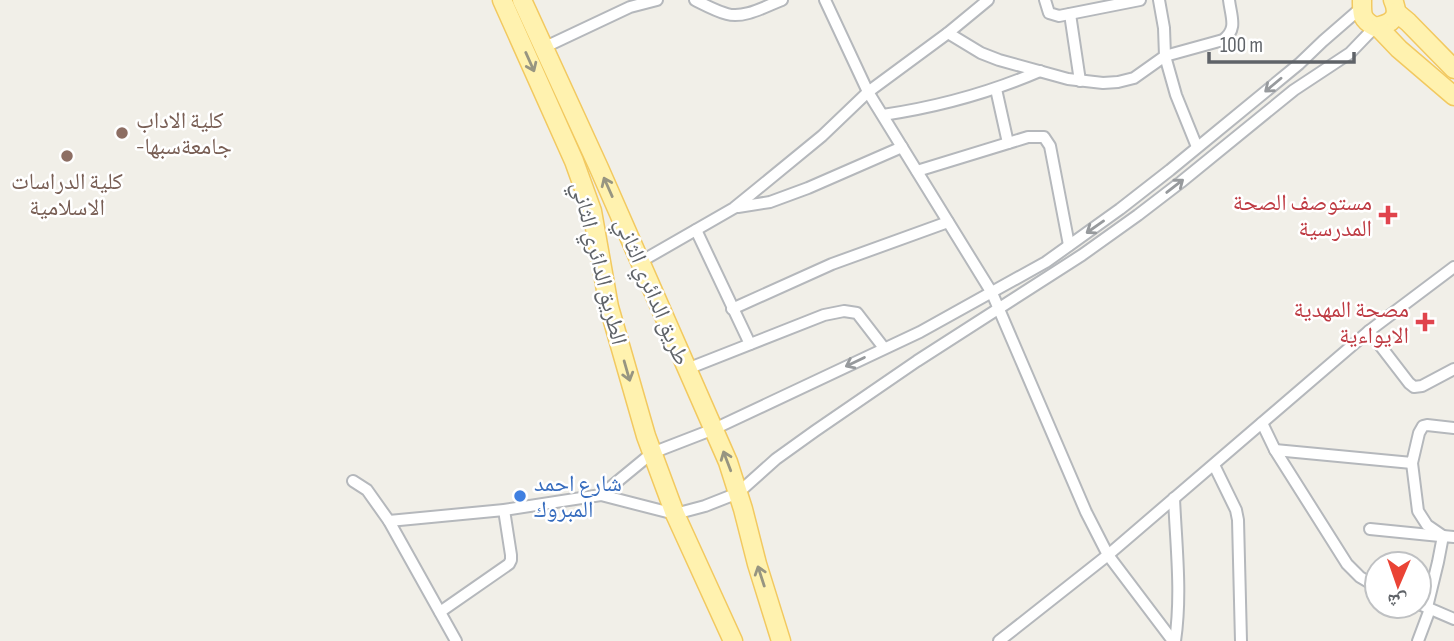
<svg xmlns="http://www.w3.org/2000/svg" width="1454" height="641" viewBox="0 0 1454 641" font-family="'Sofia Sans Condensed','Noto Naskh Arabic',sans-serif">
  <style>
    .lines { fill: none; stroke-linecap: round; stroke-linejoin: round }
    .minor-casing { stroke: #b5b8bc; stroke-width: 14 }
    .primary-casing { stroke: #f2c960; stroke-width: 21 }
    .minor { stroke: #fff; stroke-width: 10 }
    .primary { stroke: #fff2af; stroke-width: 18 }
    .oneway { stroke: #979581 }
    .oneway2 { stroke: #979a9d }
    .education-dot { fill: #8d6e63; stroke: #fff; stroke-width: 2.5 }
    .health-dot { fill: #e0444e; stroke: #fff; stroke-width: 2.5 }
    .shop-dot { fill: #3f7fe0; stroke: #fff; stroke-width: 2.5 }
    .labels { text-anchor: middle; stroke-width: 5; stroke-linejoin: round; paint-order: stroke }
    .education-label { font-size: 23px; fill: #785e54; stroke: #fff; text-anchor: start }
    .health-label { font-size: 23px; fill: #be3a42; stroke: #fff; text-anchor: end }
    .street-label { font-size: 23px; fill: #5f6368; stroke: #fff }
    .shop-label { font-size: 23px; fill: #366cbe; stroke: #fff; text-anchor: start }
  </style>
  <rect width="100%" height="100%" fill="#f1efe8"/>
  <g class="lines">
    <!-- minor casing -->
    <g class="minor-casing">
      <g id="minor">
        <path d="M695,0C705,5 716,11 727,14C744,19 766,6 782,0"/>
        <polyline points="825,0 868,92 992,293 1086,512 1108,555 1173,641"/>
        <polyline points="1045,0 1049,13 1059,16 1140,0"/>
        <polyline points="1159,0 1164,28 1165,56 1176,95 1197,147"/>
        <polyline points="1070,14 1080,81"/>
        <path d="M948,33L981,53L999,60L1068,79L1103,83L1118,82L1134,78L1165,56L1223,40C1238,29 1231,17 1229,0"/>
        <polyline points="543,48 630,7 657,0"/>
        <polyline points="996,89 1008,143"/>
        <path d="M883,115C937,107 989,93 1040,71"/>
        <polyline points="917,171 1028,137 1044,137 1050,146 1069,245"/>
        <polyline points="738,207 770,202 808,188 902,147"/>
        <polyline points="696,230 750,344"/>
        <polyline points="640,262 734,208 750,195 822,136 868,92 948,33 988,0"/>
        <polyline points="732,309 832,264 948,222"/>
        <polyline points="1369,331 1409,383 1414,387 1422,386 1454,369"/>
        <polyline points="687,369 824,315 844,311 857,313 884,348"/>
        <polyline points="1262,423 1275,450 1347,564 1360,577 1377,587"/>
        <polyline points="1275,450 1412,463 1419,433 1423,426 1427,425 1454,428"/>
        <polyline points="1412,463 1418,511 1427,525 1443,536"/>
        <polyline points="1214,465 1236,510 1238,520 1241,641"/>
        <polyline points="353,481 367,490 389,521 456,641"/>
        <polyline points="601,495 652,453 714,429 920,332 1046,262 1120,209 1170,170 1299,64 1323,41 1361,8"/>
        <path d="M1174,498C1176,545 1182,594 1175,641"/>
        <polyline points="389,521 504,510 601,495 675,514 705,506 738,493 776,459 815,431 917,361 1082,255 1138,215 1181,182 1294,90 1350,53 1375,27"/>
        <polyline points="1370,529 1440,536"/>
        <polyline points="1419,604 1454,619"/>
        <polyline points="1427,607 1438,562 1443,536 1454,537"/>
        <polyline points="440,612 509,564 511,560 511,555 504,510"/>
        <polyline points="999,641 1108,555 1369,331 1454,267"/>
        <polyline points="1418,641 1430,609"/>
      </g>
    </g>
    <!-- primary casing -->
    <g class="primary-casing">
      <g id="primary">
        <polyline points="502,0 574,161 592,211 609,307 646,436 675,514 733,641"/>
        <polyline points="522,0 599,168 728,462 743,509 757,564 781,641"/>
        <path d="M1362,0C1362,15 1361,19 1375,27C1391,24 1401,18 1393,0"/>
        <polyline points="1396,12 1408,22 1454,69"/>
        <polyline points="1378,27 1399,49 1454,96"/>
      </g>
    </g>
    <!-- minor -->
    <use href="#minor" class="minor"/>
    <!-- primary -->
    <use href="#primary" class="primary"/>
  </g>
  <!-- one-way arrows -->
  <defs><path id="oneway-shaft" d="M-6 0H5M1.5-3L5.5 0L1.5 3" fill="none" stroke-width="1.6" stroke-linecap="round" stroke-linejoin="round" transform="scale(1.75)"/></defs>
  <g class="oneway">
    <use href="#oneway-shaft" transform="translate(530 62) rotate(66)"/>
    <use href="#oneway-shaft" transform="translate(608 187) rotate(-114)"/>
    <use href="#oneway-shaft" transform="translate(627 371) rotate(74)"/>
    <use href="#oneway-shaft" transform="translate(727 461) rotate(-111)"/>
    <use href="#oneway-shaft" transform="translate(761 576) rotate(-108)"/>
  </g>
  <g class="oneway2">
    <use href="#oneway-shaft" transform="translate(1273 85) rotate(140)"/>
    <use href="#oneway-shaft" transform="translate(1175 186) rotate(-38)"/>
    <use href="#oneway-shaft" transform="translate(1095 227) rotate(145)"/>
    <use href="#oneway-shaft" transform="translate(855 362) rotate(154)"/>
  </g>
  <!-- markers -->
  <g class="education-dot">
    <circle cx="122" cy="133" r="7"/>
    <circle cx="67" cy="156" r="7"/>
  </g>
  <g class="health-dot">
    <path d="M1384.5 204.5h7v7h7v7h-7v7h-7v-7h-7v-7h7z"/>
    <path d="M1421.5 311.5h7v7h7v7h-7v7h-7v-7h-7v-7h7z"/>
  </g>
  <circle class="shop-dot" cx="520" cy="496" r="7"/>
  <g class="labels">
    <!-- education labels -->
    <g class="education-label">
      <text x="136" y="128">كلية الاداب<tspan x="136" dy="26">-جامعةسبها</tspan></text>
      <text x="67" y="189" text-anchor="middle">كلية الدراسات<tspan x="67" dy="26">الاسلامية</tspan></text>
    </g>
    <!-- health labels -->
    <g class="health-label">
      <text x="1372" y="210">مستوصف الصحة<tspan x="1372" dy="26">المدرسية</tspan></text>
      <text x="1409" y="317">مصحة المهدية<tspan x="1409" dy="26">الايواءية</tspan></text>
    </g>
    <!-- street labels -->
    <g class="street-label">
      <text transform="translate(600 263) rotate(76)" y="8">الطريق الدائري الثاني</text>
      <text transform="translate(653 291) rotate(67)" y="8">طريق الدائري الثاني</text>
    </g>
    <!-- shop labels -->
    <g class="shop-label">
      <text x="534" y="491">شارع احمد<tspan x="534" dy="26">المبروك</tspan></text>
    </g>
  </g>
  <!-- north arrow -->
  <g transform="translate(1398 585) rotate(182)"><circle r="33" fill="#ffffff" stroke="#bfc1c3" stroke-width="2"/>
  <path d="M0-5L12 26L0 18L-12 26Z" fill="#ea4335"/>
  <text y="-10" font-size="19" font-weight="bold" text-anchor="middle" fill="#5f6368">ش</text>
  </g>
  <!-- scale -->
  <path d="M1209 52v10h145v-10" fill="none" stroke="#5f6368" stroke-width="3.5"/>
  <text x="1220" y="52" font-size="21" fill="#5f6368" stroke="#ffffff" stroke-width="5" paint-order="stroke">100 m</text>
</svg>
